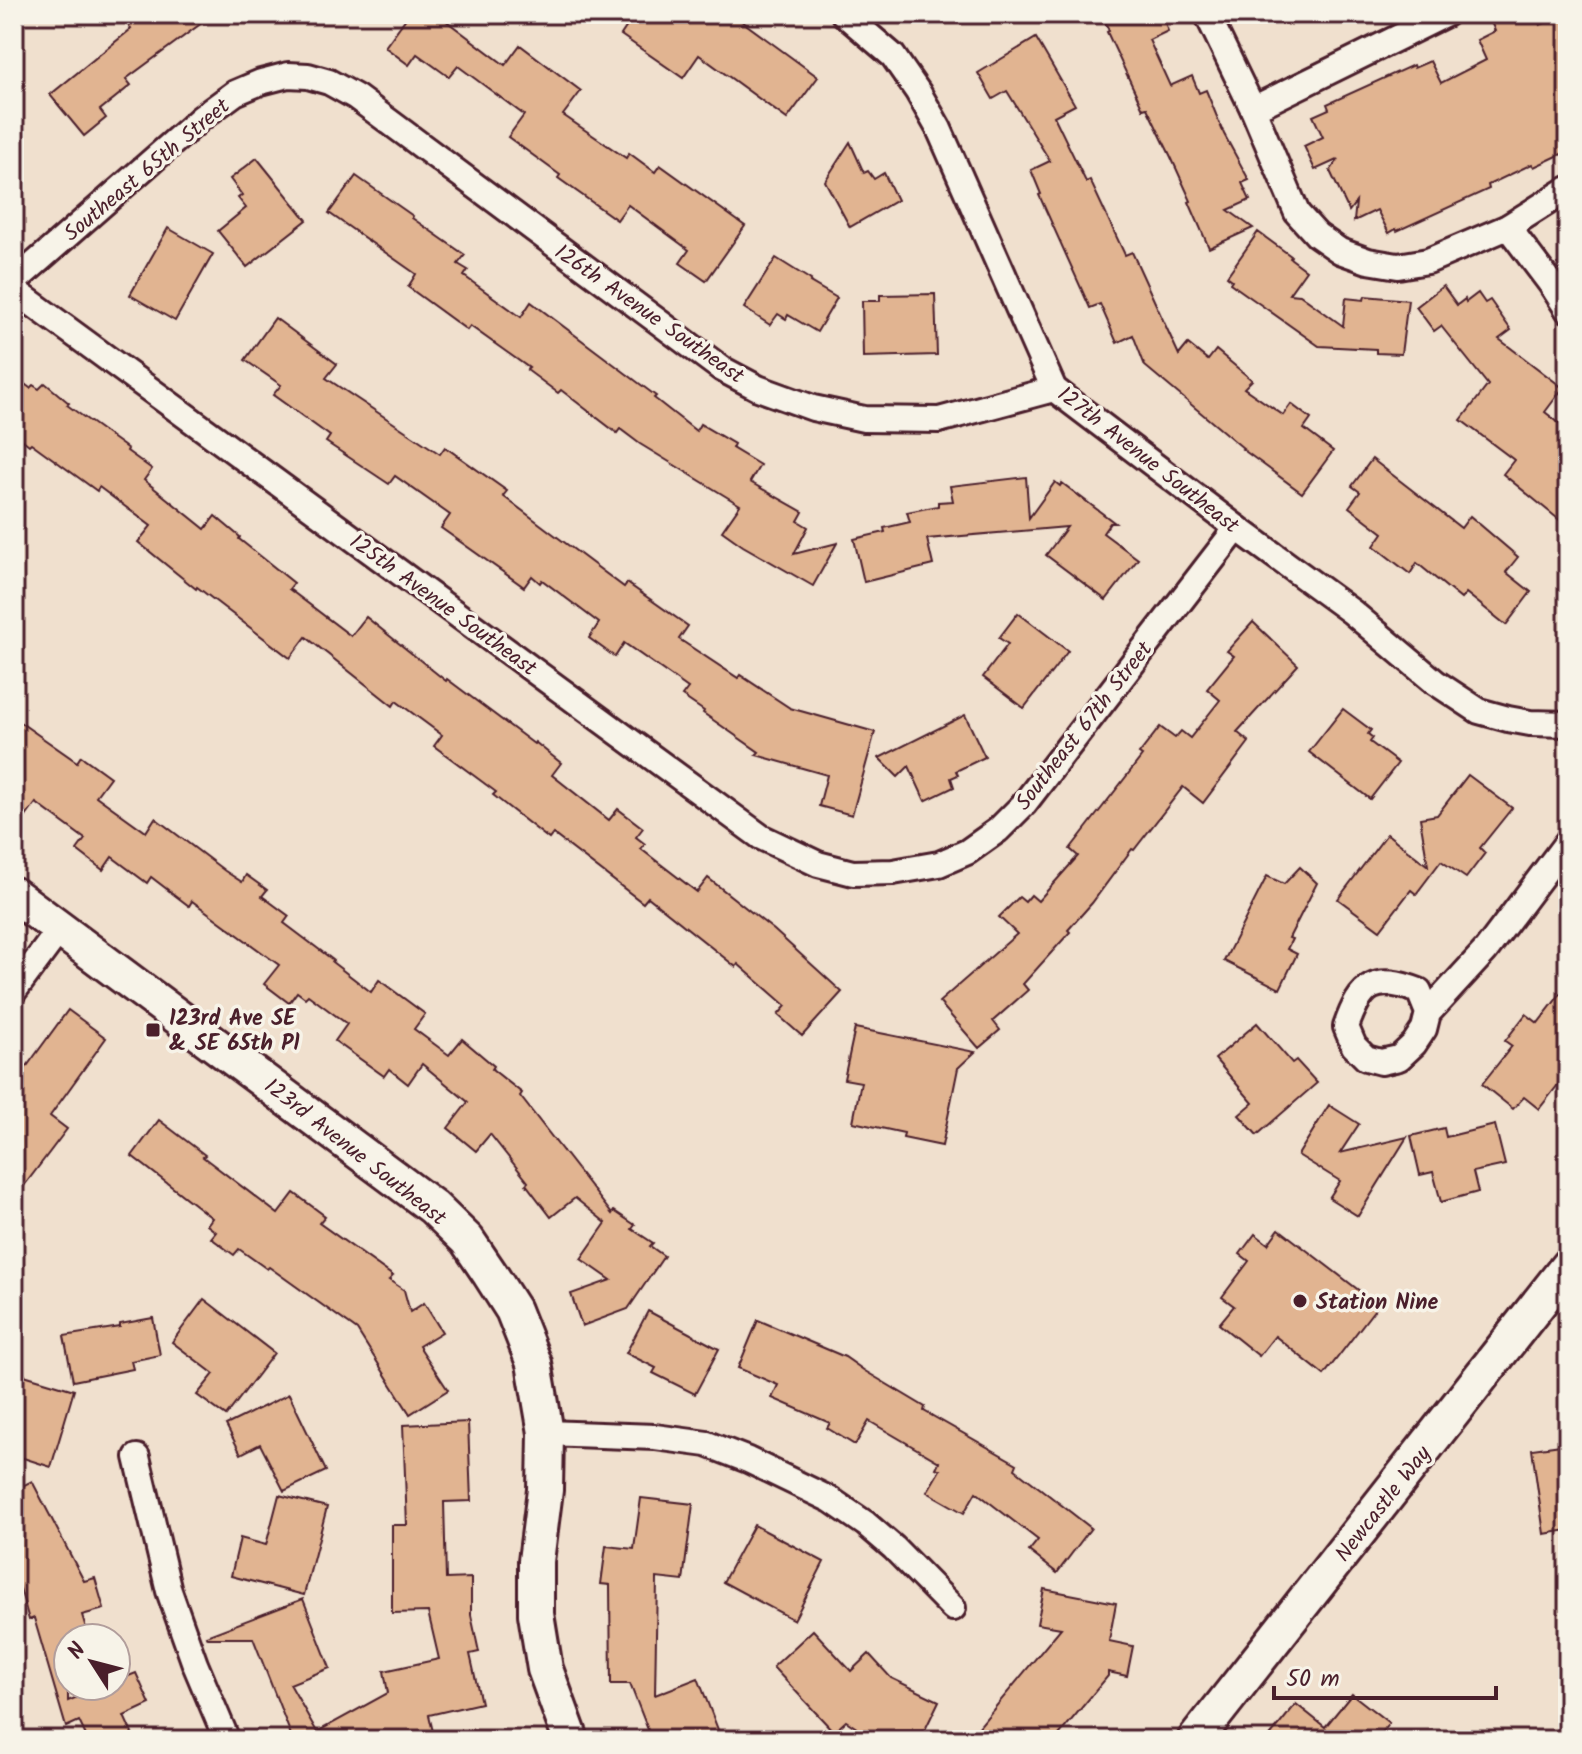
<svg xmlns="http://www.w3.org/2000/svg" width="1582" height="1754" viewBox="0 0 1582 1754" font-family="Kalam,sans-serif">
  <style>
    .building { fill: #e1b491; stroke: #4a1f2b; stroke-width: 2 }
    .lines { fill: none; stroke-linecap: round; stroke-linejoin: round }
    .street-casing { stroke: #4a1f2b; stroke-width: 30 }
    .secondary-casing { stroke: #4a1f2b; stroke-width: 40 }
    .street { stroke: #f7f3e8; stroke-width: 24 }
    .secondary { stroke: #f7f3e8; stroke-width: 34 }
    .poi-dot { fill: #4a1f2b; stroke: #f7f3e8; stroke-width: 3 }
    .labels { text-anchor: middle; stroke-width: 7; stroke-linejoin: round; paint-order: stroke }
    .street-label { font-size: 22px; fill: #4a1f2b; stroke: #f7f3e8 }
    .poi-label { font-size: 22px; font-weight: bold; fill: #4a1f2b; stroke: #f7f3e8; text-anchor: start }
  </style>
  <rect width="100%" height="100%" fill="#f0e0ce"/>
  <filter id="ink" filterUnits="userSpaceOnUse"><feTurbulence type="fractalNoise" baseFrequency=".0125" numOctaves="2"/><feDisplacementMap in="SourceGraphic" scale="16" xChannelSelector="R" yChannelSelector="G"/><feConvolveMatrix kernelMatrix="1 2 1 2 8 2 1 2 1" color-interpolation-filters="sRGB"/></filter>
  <g filter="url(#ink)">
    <!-- building -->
    <g class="building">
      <polygon points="120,14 214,14 126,79 131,85 100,110 106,118 84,136 50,95 131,29"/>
      <polygon points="409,14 437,14 505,65 520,45 581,91 563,115 626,158 629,153 655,172 660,165 745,226 706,281 680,263 689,250 628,205 617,220 558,178 560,175 508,137 524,115 458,66 449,77 417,54 409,65 385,47"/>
      <polygon points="635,14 732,14 818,77 787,119 699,55 683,78 621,35"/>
      <polygon points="1102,14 1162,14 1168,31 1149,40 1170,86 1192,76 1199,93 1206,90 1224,134 1249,180 1242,183 1250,200 1228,210 1253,228 1209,248 1189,202 1191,201 1171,157 1147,108 1143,109 1107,32 1109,31"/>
      <polygon points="1508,14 1535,14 1540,25 1568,14 1568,151 1534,167 1532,164 1488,185 1489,189 1397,231 1396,229 1389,233 1377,210 1354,221 1356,202 1349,211 1330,171 1339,159 1315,170 1304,146 1323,137 1313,116 1329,109 1327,104 1413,65 1414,68 1430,61 1441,83 1486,60 1477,40 1495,31 1491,22"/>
      <polygon points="1036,38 1075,105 1054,116 1086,182 1090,180 1125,255 1132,252 1179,355 1188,344 1208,360 1216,350 1252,380 1244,388 1283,415 1291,404 1311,419 1304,429 1333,451 1302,493 1242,449 1243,448 1145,366 1133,335 1117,343 1100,304 1090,308 1039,195 1041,194 1031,170 1050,161 1007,91 993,99 978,73"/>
      <polygon points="850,142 864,173 868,171 874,179 884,173 897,200 850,227 825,181"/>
      <polygon points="257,158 307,220 247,267 218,231 246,208 238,198 242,195 230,179"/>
      <polygon points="356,176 413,216 412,218 465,255 458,264 468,270 464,276 521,317 531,302 656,396 654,398 696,431 700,424 734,444 732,448 760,465 750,482 803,512 798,521 808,527 794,554 837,543 813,586 743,546 722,531 740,505 640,444 620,429 617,433 561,390 558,393 527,370 529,368 470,326 467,330 408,287 416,274 329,213"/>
      <polygon points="168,228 213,254 175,321 130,295"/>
      <polygon points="1258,232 1291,256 1290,258 1306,270 1289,294 1300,295 1343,326 1346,298 1364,300 1365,296 1408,300 1401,354 1376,353 1376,349 1319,346 1230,283 1232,280 1227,276"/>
      <polygon points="776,258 811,280 810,282 837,298 817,332 788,315 786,319 778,314 770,325 744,308"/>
      <polygon points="1443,286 1457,305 1465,299 1466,302 1478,293 1485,303 1490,300 1511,330 1499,339 1563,388 1545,412 1568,430 1568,527 1503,474 1514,460 1461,420 1488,385 1441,326 1434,331 1416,307"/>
      <polygon points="935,294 937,355 863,357 862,301 880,301 880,295"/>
      <polygon points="275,318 337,364 326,378 440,454 445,447 507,491 503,496 552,533 624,587 627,583 688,626 679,639 738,678 740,675 790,708 875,732 852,815 819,806 827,775 756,755 759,752 703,713 704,711 682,696 688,688 624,643 615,657 589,638 599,623 542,580 540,583 532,576 524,587 441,528 450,515 395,476 389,484 326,442 330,436 273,395 281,385 245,360"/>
      <polygon points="14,376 30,388 33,385 39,389 45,383 69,403 67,405 128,449 127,451 152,469 144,480 205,529 215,516 240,537 239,539 294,583 289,589 351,636 366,617 446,681 447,679 534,744 535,742 561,763 552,775 609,820 618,809 643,828 636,837 645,844 641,849 697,892 708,878 774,930 842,992 802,1036 778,1015 786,1006 738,964 736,967 648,897 643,903 553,834 549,839 493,795 496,792 434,746 442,735 396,701 393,706 306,637 290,658 197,587 196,589 138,542 151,526 99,487 97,491 31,443 29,445 14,433"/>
      <polygon points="1372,459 1461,528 1470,516 1518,557 1506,572 1531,592 1506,625 1466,593 1461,599 1417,563 1410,574 1374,546 1383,533 1349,507 1360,492 1352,486"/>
      <polygon points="1026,477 1029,518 1055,482 1060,486 1062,483 1115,523 1110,523 1103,533 1138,559 1106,600 1046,555 1067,527 927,539 933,565 864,582 854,539 885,532 884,528 910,522 907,512 938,506 938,502 953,501 950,486"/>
      <polygon points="1018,613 1068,651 1024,708 983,677 1008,644 999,638"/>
      <polygon points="1253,622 1298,665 1237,732 1249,742 1203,803 1183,787 1134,850 1132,849 1092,903 1068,930 1070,932 1023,984 1028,990 993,1021 1000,1030 979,1048 939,1002 1017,934 999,917 1019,897 1025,902 1031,895 1038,901 1078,856 1070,849 1142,756 1139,754 1160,727 1175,738 1181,731 1190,738 1220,700 1207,689 1234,656 1227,651"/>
      <polygon points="1343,709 1371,730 1368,734 1373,738 1370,742 1398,763 1370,799 1309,752"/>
      <polygon points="965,715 985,757 956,771 958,775 951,778 954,787 925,801 909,766 898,777 879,758"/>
      <polygon points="14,718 77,762 81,756 110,777 96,796 146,832 155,818 225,871 242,882 246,875 267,890 262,896 289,916 284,923 333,960 332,962 371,992 379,980 425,1014 414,1029 449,1055 462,1039 494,1066 492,1069 522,1093 520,1096 612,1214 614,1211 635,1225 632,1229 653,1243 650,1246 664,1256 628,1309 582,1326 571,1294 611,1280 581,1259 606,1223 575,1198 551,1217 526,1184 528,1182 490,1134 476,1151 448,1128 468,1102 422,1064 408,1084 389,1069 384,1076 335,1041 347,1024 308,995 305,998 297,992 289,1003 264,984 279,965 192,901 189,906 151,877 147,883 112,857 103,870 77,850 85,839 36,803 14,833"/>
      <polygon points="1468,775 1512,808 1480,848 1485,853 1466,878 1441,861 1416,894 1411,890 1380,930 1338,899 1387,834 1428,866 1420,818 1437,815"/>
      <polygon points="1300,867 1317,883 1289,938 1292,939 1287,949 1297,954 1280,989 1224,961 1267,876 1284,884"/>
      <polygon points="1568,984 1568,1072 1539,1109 1524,1097 1513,1109 1482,1084 1512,1046 1505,1041 1526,1014 1538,1023"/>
      <polygon points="68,1010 106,1038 50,1116 67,1129 14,1199 14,1084"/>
      <polygon points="1257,1023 1292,1063 1296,1060 1317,1083 1257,1135 1239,1115 1253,1103 1215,1059"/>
      <polygon points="855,1028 975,1052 958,1068 942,1146 903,1138 904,1133 853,1122 861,1082 844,1079"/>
      <polygon points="1329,1105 1359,1124 1340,1153 1407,1137 1358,1216 1329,1198 1340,1181 1298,1155"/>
      <polygon points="159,1120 205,1155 203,1157 278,1214 294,1193 325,1216 319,1223 393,1276 389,1280 404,1290 410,1312 424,1303 442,1332 419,1346 448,1390 410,1414 357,1330 269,1267 267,1269 239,1249 234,1255 211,1238 216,1232 207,1225 212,1218 132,1156"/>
      <polygon points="1495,1125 1505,1165 1473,1172 1478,1192 1441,1202 1433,1172 1420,1175 1411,1136 1444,1128 1446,1137"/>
      <polygon points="1279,1229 1378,1305 1324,1375 1275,1336 1259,1356 1219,1324 1234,1306 1222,1297 1249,1261 1240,1254 1255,1234 1268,1244"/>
      <polygon points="204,1299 274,1353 226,1416 197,1395 214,1374 172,1342"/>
      <polygon points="648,1311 719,1349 695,1394 653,1373 656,1368 626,1353"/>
      <polygon points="153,1318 160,1355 131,1361 133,1369 73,1381 64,1336 120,1327 120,1324"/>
      <polygon points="758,1320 845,1357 865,1371 925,1407 924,1411 1017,1464 1015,1469 1091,1528 1057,1573 1029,1551 1038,1540 976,1492 964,1513 927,1492 940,1470 936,1468 939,1462 869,1421 855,1445 827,1428 830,1423 772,1398 778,1385 738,1368"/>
      <polygon points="14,1372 74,1390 51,1467 14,1455"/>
      <polygon points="289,1394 326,1471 284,1491 260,1444 241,1454 226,1425"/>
      <polygon points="468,1422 471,1501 444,1502 446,1579 471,1578 471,1615 479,1652 470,1654 481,1703 429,1715 435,1740 293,1740 253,1638 207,1638 206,1636 303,1599 330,1668 290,1684 317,1732 388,1693 384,1671 439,1659 428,1612 392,1613 392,1525 407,1525 403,1425"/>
      <polygon points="1568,1444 1568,1530 1544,1534 1532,1449"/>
      <polygon points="32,1481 84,1581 95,1578 104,1609 82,1615 89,1638 68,1638 68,1701 104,1686 116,1686 116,1681 136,1673 150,1704 124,1716 135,1740 88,1740 79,1721 66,1727 34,1618 29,1620 14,1567 14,1490"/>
      <polygon points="279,1495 327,1507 304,1595 231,1576 240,1538 266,1545"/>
      <polygon points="641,1498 693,1504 683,1581 657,1578 655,1695 698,1678 722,1740 652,1740 630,1684 611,1684 610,1585 601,1584 606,1546 634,1549"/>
      <polygon points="754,1525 824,1562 794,1620 723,1582"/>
      <polygon points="1044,1589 1116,1603 1109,1641 1133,1646 1127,1676 1108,1672 1108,1676 1055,1740 968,1740 1061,1628 1037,1624"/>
      <polygon points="813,1630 851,1671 869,1654 891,1678 939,1701 920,1740 875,1740 846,1721 834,1732 773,1667"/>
      <polygon points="1352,1694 1389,1723 1376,1740 1267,1740 1296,1704 1325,1727"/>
    </g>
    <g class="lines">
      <!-- street casing -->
      <g class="street-casing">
        <g id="street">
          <polyline points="844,14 893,56 918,92 939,129 1054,389 1237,528 1352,612 1435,682 1479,711 1508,719 1530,723 1568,724"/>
          <polyline points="1207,14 1253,109 1297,213 1317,235 1340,251 1368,261 1398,266 1428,261 1508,227 1568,189"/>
          <polyline points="1253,109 1446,14"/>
          <polyline points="1508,227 1551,284 1568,310"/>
          <polyline points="14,282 201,118 235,93 261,82 288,75 308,76 329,82 356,97 722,369 758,388 813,408 864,419 939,420 1054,389"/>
          <polyline points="14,290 761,837 818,864 853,873 893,872 939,864 967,852 998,830 1024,804 1237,528"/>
          <polyline points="14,991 60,929"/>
          <path d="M1428,1013L1419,991C1375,974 1361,984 1346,1027L1354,1046L1366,1058L1381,1062L1399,1058L1414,1044L1424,1029L1428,1013L1486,950L1568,841"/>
          <polyline points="546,1433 655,1437 707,1444 748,1460 831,1500 866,1524 894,1548 953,1608"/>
          <polyline points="137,1457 169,1591 195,1664 227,1740"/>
        </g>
      </g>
      <!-- secondary casing -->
      <g class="secondary-casing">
        <g id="secondary">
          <polyline points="14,895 433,1207 467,1240 490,1274 513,1310 534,1363 546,1433 545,1490 536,1561 536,1614 545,1669 571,1740"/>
          <polyline points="1195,1740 1568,1266"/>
        </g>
      </g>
      <!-- street -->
      <use href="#street" class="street"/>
      <!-- secondary -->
      <use href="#secondary" class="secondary"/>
    </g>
  </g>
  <!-- markers -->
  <g class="poi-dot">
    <rect x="145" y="1022" width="16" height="16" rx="4"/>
    <circle cx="1300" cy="1301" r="8"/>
  </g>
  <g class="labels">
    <!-- street labels -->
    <g class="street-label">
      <text transform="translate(146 169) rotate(-40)" y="8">Southeast 65th Street</text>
      <text transform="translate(650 313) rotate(35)" y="8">126th Avenue Southeast</text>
      <text transform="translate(1149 459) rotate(38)" y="8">127th Avenue Southeast</text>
      <text transform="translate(444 604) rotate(36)" y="8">125th Avenue Southeast</text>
      <text transform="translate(1083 725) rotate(-52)" y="8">Southeast 67th Street</text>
      <text transform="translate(356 1151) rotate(38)" y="8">123rd Avenue Southeast</text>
      <text transform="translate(1382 1503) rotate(-52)" y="8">Newcastle Way</text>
    </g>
    <!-- poi labels -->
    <g class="poi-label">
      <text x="169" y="1025">123rd Ave SE<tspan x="169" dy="25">&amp; SE 65th Pl</tspan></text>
      <text x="1316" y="1309">Station Nine</text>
    </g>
  </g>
  <!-- margin -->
  <rect width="1582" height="1754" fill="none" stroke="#f7f3e8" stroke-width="48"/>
  <rect x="24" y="24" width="1534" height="1706" fill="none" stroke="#4a1f2b" stroke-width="3" filter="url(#ink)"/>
  <!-- north arrow -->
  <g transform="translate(92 1662) rotate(306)"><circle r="38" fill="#f7f3e8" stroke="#b29e9c" stroke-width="2"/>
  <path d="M0-6L14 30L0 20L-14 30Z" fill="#4a1f2b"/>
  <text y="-12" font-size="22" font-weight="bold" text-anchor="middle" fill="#4a1f2b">N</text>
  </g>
  <!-- scale -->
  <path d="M1274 1686v12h222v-12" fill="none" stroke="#4a1f2b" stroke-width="4"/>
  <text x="1286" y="1686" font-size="24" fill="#4a1f2b" stroke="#f7f3e8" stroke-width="6" paint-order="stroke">50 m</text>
</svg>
